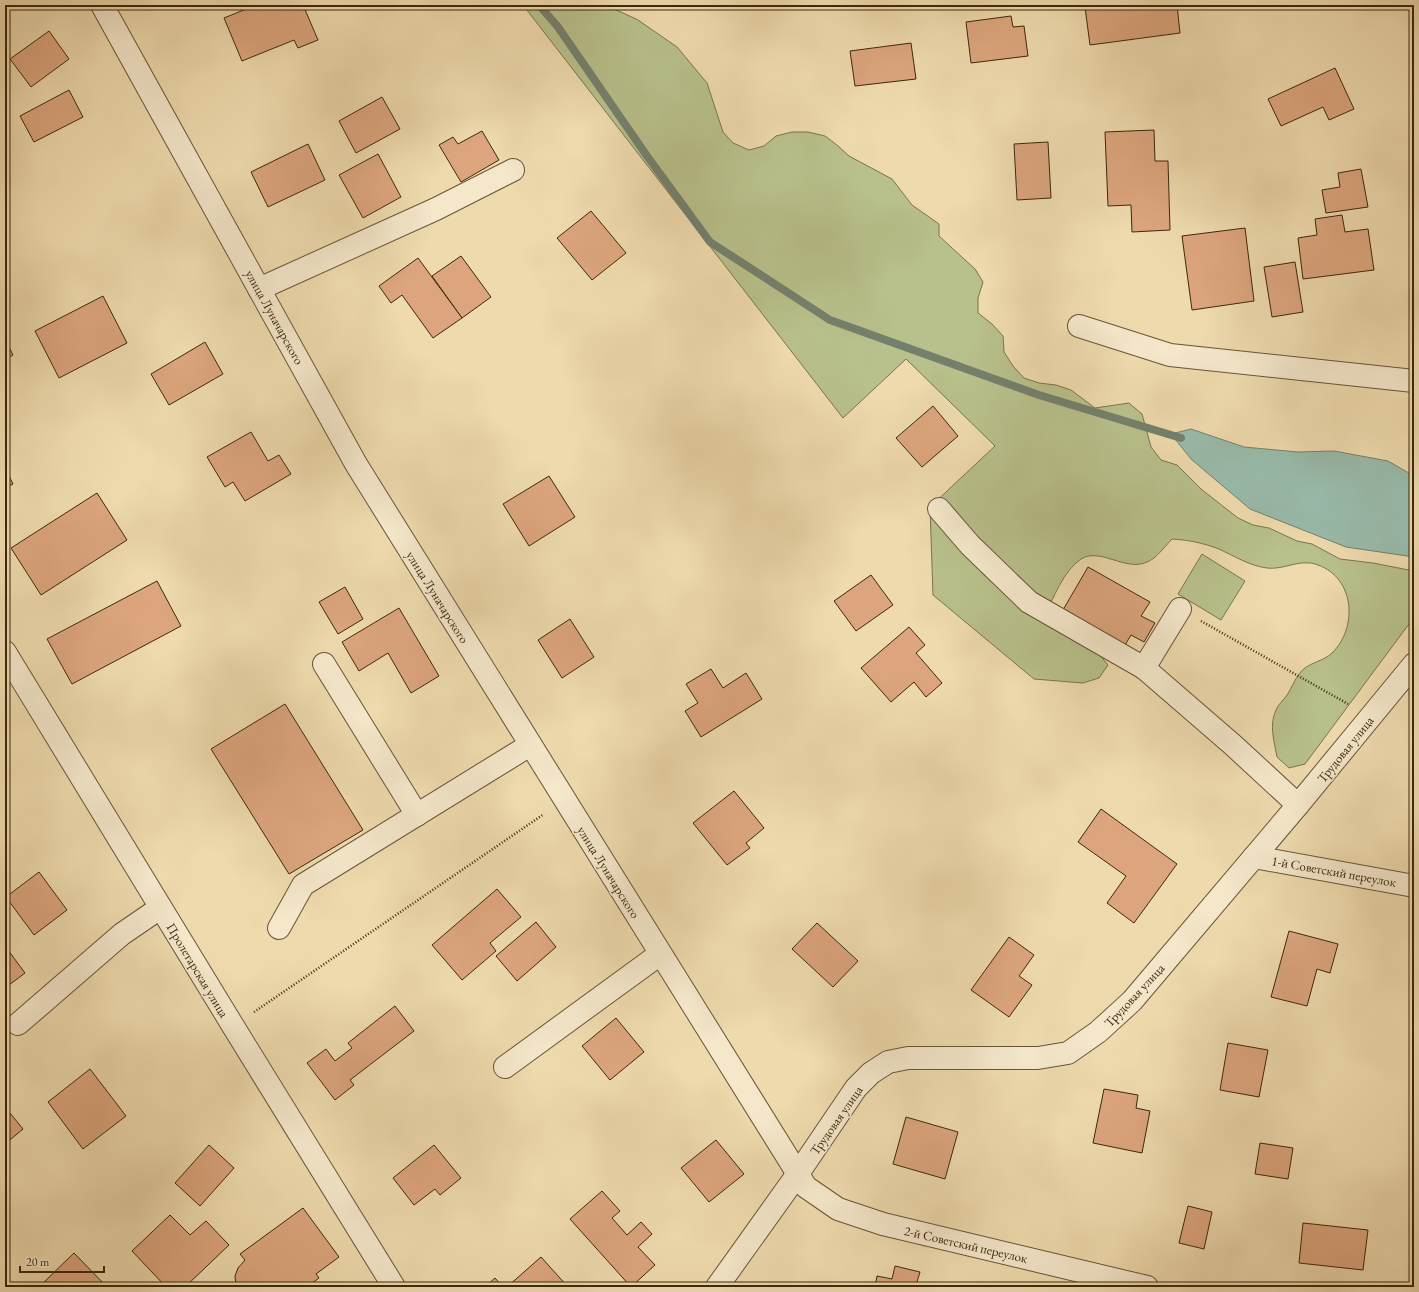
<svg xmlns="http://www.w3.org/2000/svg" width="1419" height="1292" viewBox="0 0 1419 1292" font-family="'EB Garamond',serif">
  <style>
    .green { fill: #b8c08b; stroke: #7a744c }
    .water { fill: #99bbab; stroke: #74806c }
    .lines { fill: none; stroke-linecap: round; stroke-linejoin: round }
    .stream { stroke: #74806c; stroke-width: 8 }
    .building { fill: #dca57d; stroke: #3d280d }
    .minor-casing { stroke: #695435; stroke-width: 24 }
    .path { stroke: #3d280d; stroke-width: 2.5; stroke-dasharray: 1 2; stroke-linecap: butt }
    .minor { stroke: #f4e7ca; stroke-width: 22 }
    .labels { text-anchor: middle; stroke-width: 3.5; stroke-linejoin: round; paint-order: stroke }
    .street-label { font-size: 13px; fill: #3d280d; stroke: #f4e7ca }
  </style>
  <rect width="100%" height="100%" fill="#eedaad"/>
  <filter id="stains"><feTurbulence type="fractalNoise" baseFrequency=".005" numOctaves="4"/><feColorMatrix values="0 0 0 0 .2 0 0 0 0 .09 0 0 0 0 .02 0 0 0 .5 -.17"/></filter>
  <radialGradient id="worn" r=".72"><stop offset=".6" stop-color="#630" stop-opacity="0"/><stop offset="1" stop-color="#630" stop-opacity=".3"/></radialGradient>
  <!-- green -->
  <g class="green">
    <path d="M523,5H606L638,20L677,47L707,83L723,132L733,143L749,150L764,146L776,136L792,132H808L825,136L837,145L849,156L892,179L912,205L939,224V236L975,269L983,282L978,298V313L992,324L1003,336L1004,352L1013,366L1024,378L1039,383L1056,385L1071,390L1095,408L1129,403L1142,414L1151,447L1161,460L1177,465L1201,489L1238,518L1253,525L1269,528L1297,541L1312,544L1340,559L1373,563L1414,571V620L1409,624L1305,764L1289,768L1277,757C1274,741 1269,725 1276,710C1278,704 1284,700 1287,695C1292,688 1297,673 1305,668C1313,662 1325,660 1332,653C1358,628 1355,578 1318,565C1300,558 1285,570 1267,568C1250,566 1234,556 1219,549C1203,543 1189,540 1172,539C1165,546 1156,559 1147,562C1126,572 1100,547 1081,559C1063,571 1054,598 1044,616L1094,648L1108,665L1099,678L1083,683L1034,679L933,595L930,507L995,446L906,359L843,418Z"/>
    <polygon points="1202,554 1245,581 1221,620 1178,594"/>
  </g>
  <!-- water -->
  <polygon class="water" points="1191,429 1244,447 1298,452 1334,451 1388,461 1414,476 1414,557 1346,547 1250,509 1191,459 1171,434"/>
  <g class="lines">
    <!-- stream -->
    <polyline class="stream" points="539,5 558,27 647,156 710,242 830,320 1039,395 1181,438"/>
  </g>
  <!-- building -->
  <g class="building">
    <polygon points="256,5 303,5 318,40 298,48 294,40 242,61 224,18"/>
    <polygon points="1104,5 1177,5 1180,33 1090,45 1085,7"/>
    <polygon points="1011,16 1013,27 1024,26 1028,56 971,63 966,22"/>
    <polygon points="49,31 69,59 31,87 10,59"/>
    <polygon points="911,43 916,79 855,86 850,51"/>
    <polygon points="1335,68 1354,109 1329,120 1323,107 1281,126 1268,99"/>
    <polygon points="69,90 83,117 34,142 20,116"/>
    <polygon points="382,97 400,129 356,153 339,121"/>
    <polygon points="1154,130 1155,161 1168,161 1170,230 1132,232 1131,205 1108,206 1105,132"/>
    <polygon points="482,131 499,160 461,182 439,145 453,137 458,144"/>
    <polygon points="1048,142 1051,198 1017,200 1014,144"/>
    <polygon points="308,144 325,180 268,207 251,172"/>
    <polygon points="378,154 401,197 363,218 339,175"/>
    <polygon points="1361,169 1368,207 1326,213 1322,190 1340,187 1338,173"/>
    <polygon points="591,211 626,253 592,280 557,238"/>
    <polygon points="1342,215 1345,232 1368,229 1374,270 1303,279 1298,238 1317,235 1315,219"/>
    <polygon points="1245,228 1254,301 1192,310 1182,236"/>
    <polygon points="461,256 491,297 462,318 432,276"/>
    <polygon points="418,258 462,318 433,338 402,295 391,303 379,286"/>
    <polygon points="1295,262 1303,312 1272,317 1264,267"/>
    <polygon points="103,296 127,343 59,378 35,331"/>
    <polygon points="5,339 13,355 5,360"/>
    <polygon points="205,342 223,374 169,405 151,374"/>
    <polygon points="933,406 958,436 922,467 896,438"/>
    <polygon points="251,432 268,461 279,455 291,474 245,501 233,482 225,487 207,457"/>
    <polygon points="5,468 13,484 5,488"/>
    <polygon points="549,476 575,517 529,546 503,504"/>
    <polygon points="97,493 127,540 41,595 11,548"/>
    <polygon points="1088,567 1150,602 1141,616 1155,623 1144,642 1131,635 1122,650 1060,615"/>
    <polygon points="871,575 893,605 856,631 834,601"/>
    <polygon points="157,581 181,626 72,684 47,639"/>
    <polygon points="345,587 363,619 338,634 319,602"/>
    <polygon points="399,608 439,676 411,693 388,653 359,671 342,642"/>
    <polygon points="570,619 594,657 562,678 538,640"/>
    <polygon points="909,627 925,645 916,653 942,683 926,697 914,682 891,702 861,668"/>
    <polygon points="711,669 723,688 746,673 762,699 701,737 685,711 698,703 686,684"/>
    <polygon points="285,704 363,830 289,874 211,749"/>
    <polygon points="734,791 764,828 746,843 750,848 727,865 693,823"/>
    <polygon points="1101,809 1177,864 1134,923 1107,903 1126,876 1078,842"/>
    <polygon points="39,872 67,910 34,935 6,897"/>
    <polygon points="497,889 521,917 490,943 496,951 462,980 432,945"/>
    <polygon points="536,922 556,947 517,981 496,956"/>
    <polygon points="817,923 858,961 833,987 792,949"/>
    <polygon points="1289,931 1338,944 1330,973 1317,969 1307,1006 1271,997"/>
    <polygon points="1009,937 1034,955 1019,976 1032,985 1009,1017 971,990"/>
    <polygon points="5,946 25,973 5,988"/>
    <polygon points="395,1006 414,1031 350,1080 354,1085 335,1100 307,1063 326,1049 335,1061 352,1048 348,1043"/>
    <polygon points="616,1018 644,1052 610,1080 582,1046"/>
    <polygon points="1228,1043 1268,1050 1259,1097 1220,1090"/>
    <polygon points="90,1069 126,1116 83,1149 48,1102"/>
    <polygon points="1104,1089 1138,1095 1136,1108 1150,1111 1142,1153 1093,1143"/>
    <polygon points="5,1107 23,1129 5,1144"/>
    <polygon points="906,1117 958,1132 945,1179 893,1164"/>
    <polygon points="716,1140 744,1174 709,1202 681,1168"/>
    <polygon points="1260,1143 1293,1148 1288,1179 1255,1174"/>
    <polygon points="209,1145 234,1168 200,1206 175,1183"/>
    <polygon points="434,1145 461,1178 440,1195 435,1189 414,1205 393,1178"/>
    <polygon points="602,1191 620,1211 612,1218 627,1235 641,1222 652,1234 638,1247 655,1265 631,1287 570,1219"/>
    <polygon points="1188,1206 1212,1212 1204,1249 1179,1243"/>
    <polygon points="303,1208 339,1257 316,1274 319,1278 307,1287 236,1287 235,1276 238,1268 245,1260 240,1254"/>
    <polygon points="170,1215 190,1235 206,1221 229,1245 185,1287 166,1287 132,1251"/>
    <polygon points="1303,1223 1368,1230 1363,1270 1299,1263"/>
    <polygon points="74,1253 107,1287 39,1287"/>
    <polygon points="541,1257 568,1287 507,1287"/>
    <polygon points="895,1266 920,1272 916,1285 922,1287 875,1287 877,1276 892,1279"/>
    <polygon points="495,1278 503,1287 485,1287"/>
  </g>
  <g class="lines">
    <!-- minor casing -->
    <g class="minor-casing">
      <g id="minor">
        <polyline points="102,5 356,464 806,1187 838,1209 883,1224 1147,1287"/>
        <polyline points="259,289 436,209 513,170"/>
        <polyline points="1079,326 1170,355 1414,381"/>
        <polyline points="939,509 970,545 1029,602 1144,668"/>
        <polyline points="1180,609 1144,668 1233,745 1298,805"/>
        <polyline points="5,652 233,1026 394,1287"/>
        <polyline points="324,664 417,815"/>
        <polyline points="1254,857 1414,886"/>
        <polyline points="279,928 303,885 530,745"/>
        <polyline points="18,1024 122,934 160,908"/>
        <polyline points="505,1067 660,954"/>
        <polyline points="717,1287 797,1175 856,1088 871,1073 888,1062 908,1058 1038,1058 1068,1053 1098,1032 1132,1001 1298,805 1414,664"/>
      </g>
    </g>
    <!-- path -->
    <g class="path">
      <polyline points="1201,621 1348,704"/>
      <polyline points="254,1012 544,814"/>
    </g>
    <!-- minor -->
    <use href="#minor" class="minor"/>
  </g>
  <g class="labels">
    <!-- street labels -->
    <g class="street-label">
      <text transform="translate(275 317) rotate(61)" y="5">улица Луначарского</text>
      <text transform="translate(438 597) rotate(58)" y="5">улица Луначарского</text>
      <text transform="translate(1345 749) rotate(-51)" y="5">Трудовая улица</text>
      <text transform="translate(1334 871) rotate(10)" y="5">1-й Советский переулок</text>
      <text transform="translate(609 872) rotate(58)" y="5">улица Луначарского</text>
      <text transform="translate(198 970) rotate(59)" y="5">Пролетарская улица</text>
      <text transform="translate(1134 995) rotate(-47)" y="5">Трудовая улица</text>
      <text transform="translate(836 1120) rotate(-55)" y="5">Трудовая улица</text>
      <text transform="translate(966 1244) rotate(13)" y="5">2-й Советский переулок</text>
    </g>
  </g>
  <!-- margin -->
  <rect width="1419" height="1292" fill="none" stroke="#eedaad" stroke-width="20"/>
  <rect x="6" y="6" width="1407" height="1280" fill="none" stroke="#3d280d" stroke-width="2"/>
  <rect x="10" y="10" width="1399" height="1272" fill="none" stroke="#3d280d"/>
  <!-- scale -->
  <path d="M20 1266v6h84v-6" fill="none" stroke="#3d280d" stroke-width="2"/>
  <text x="26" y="1266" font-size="12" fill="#3d280d" stroke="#f4e7ca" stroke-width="3" paint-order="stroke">20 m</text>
  <rect width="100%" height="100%" filter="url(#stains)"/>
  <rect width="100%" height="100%" fill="url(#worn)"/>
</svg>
